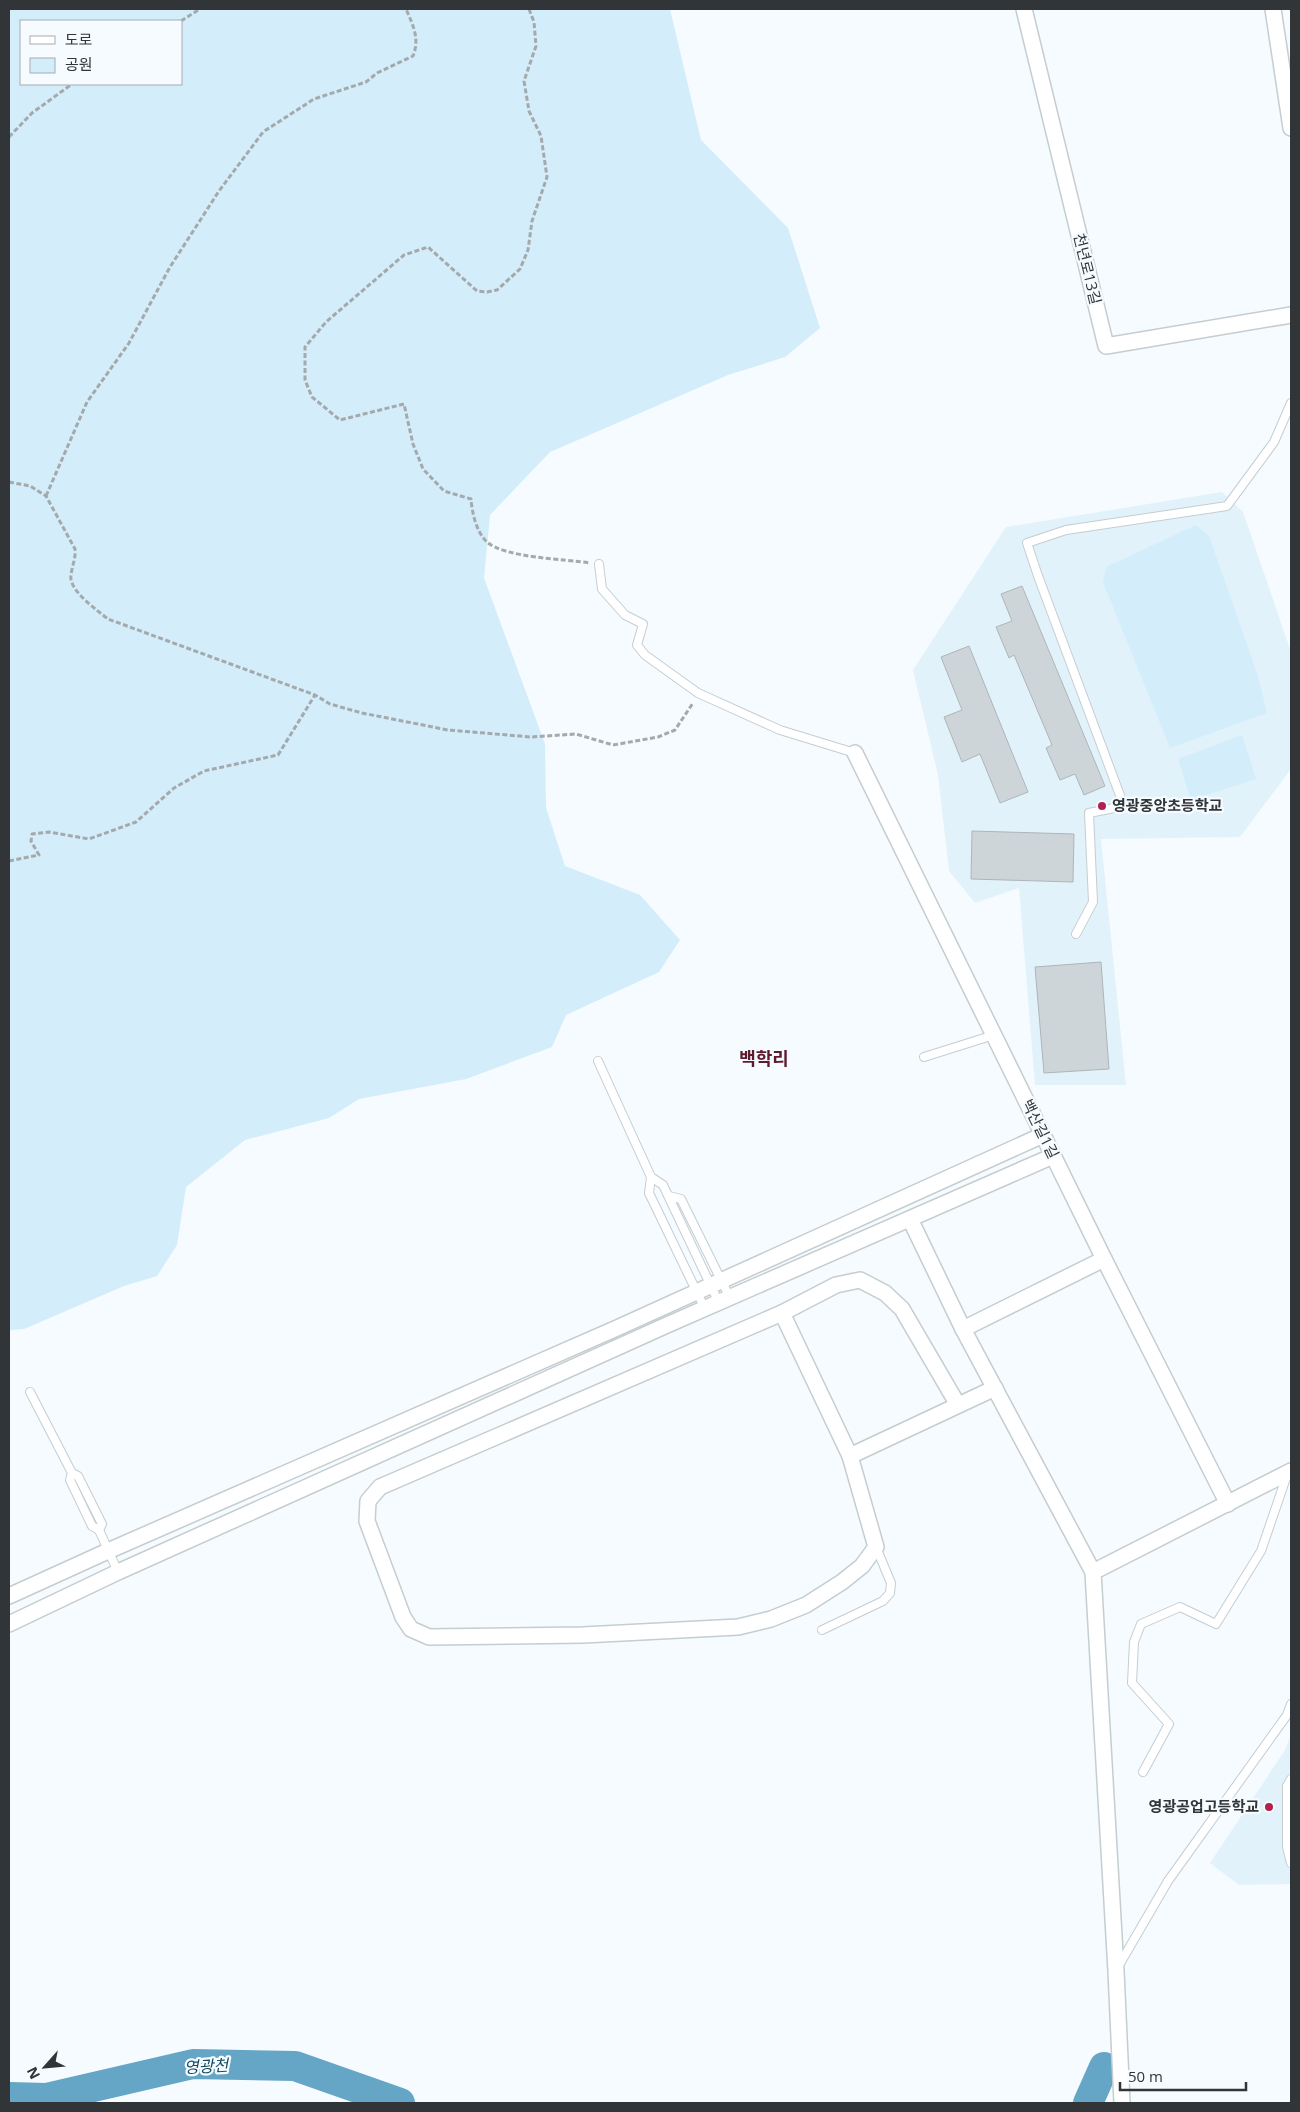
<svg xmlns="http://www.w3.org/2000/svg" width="1300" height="2112" viewBox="0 0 1300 2112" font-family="'Open Sans','Noto Sans KR',sans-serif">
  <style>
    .built { fill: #e2f2fa }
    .green { fill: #d3edfb; fill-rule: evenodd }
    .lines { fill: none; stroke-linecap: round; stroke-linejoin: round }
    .river { stroke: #65a5c5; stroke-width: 30 }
    .building { fill: #cdd5d9; stroke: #adb5b9 }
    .lane-casing { stroke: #c5cdd1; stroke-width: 10 }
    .street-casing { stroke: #c5cdd1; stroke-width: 18 }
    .path { stroke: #a4a9ac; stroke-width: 3; stroke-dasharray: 5 2.5; stroke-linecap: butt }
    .lane { stroke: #fff; stroke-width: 8 }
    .street { stroke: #fff; stroke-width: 15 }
    .poi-dot { fill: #b2204d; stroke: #f5fbff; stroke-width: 2 }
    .labels { text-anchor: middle; stroke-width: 4.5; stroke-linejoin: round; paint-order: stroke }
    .street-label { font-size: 15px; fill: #323537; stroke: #f5fbff }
    .poi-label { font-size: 15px; font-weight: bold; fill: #323537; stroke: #f5fbff; text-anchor: start }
    .water-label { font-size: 16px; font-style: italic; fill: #164a61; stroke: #f5fbff }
    .quarter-label { font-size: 18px; font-weight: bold; fill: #5f1a2c; stroke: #f5fbff }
  </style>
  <rect width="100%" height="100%" fill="#f5fbff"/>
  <!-- built -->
  <g class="built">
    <polygon points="1222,492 1243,512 1291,652 1291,769 1240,837 1101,839 1126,1085 1035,1085 1019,888 975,903 949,871 938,775 913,670 1006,527"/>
    <polygon points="1291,1735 1291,1884 1239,1885 1210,1863 1285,1750"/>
  </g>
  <!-- green -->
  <g class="green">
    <path d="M9,9H670L701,140L788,228L820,328L785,357L728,375L550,452L490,515L484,578L545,744L546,808L565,866L640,895L680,940L659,972L566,1015L552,1047L466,1079L359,1099L329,1118L245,1140L186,1187L177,1245L157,1276L124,1286L24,1329L9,1330ZM21,21H181V84H21Z"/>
    <polygon points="1196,525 1209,536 1258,676 1267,713 1170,748 1103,582 1106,567"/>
    <polygon points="1242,735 1256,779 1191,800 1178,759"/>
  </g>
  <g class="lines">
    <!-- river -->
    <g class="river">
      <polyline points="9,2097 46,2098 193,2064 295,2066 400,2103"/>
      <polyline points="1088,2103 1104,2067"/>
    </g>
  </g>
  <!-- building -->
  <g class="building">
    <polygon points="1022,586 1105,786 1084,795 1075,774 1060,780 1046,748 1052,745 1014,655 1009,658 996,627 1012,621 1001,594"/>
    <polygon points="969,646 1028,792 1000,803 980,754 962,762 944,717 962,710 941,657"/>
    <polygon points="972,831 1074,834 1073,882 971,879"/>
    <polygon points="1101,962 1109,1069 1044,1073 1035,967"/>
  </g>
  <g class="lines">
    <!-- lane casing -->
    <g class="lane-casing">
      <g id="lane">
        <polyline points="599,564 602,589 625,615 643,624 637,645 645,655 698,693 780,730 855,753"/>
        <polyline points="1076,934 1093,902 1089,813 1124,806 1038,576 1027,543 1066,530 1227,506 1274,442 1291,403"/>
        <polyline points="924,1057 994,1035"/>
        <polyline points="598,1061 651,1177 649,1193 705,1309"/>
        <polyline points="651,1177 663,1185 719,1303"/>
        <polyline points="669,1196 681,1199 730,1298"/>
        <polyline points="30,1392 72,1473 78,1476 102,1524 99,1530"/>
        <polyline points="72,1473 70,1480 92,1526 99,1530 118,1572"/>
        <polyline points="822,1630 883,1601 890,1593 891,1583 876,1547"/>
        <polyline points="1143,1772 1169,1724 1132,1683 1134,1642 1141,1624 1180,1607 1216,1624 1261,1551 1287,1475"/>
        <polyline points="1291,1779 1287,1786 1287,1847 1291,1863"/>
        <polyline points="1118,1967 1168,1881 1287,1715 1291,1704"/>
      </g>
    </g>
    <!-- street casing -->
    <g class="street-casing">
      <g id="street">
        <polyline points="1024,9 1106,346 1291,315"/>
        <polyline points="1273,9 1291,128"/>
        <polyline points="855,753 1104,1259 1228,1504"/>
        <polyline points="910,1219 963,1329 1093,1572"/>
        <polyline points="782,1313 850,1456"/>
        <polyline points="963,1329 1104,1259"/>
        <polyline points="958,1405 902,1309 885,1293 860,1280 836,1285 782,1313 380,1487 368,1501 367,1521 403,1617 411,1629 429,1637 583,1635 738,1627 771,1619 806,1605 842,1582 862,1566 876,1547 850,1456 995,1388"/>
        <polyline points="9,1596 108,1551 617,1328 1043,1135"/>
        <polyline points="9,1624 118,1572 667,1325 1053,1156"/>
        <polyline points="1122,2103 1116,1971 1093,1572 1291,1471"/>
      </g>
    </g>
    <!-- path -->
    <g class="path">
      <path d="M529,9L534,22L536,46L524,81L529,111L541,136L547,177L532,221L528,250L520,269L497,290L487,292L477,291L428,247L404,255L326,322L305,347V380L312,397L340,420L404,404L413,444L423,469L444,491L471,499C472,512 476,532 487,542C505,558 565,559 590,563"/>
      <polyline points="181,21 200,9"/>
      <polyline points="9,137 32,113 72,84"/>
      <path d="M9,482L30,486L46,496L75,549C76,558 72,566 71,575C68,590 97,610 108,619L315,695L330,704L362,713L448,730L531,737L576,734L613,745L658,737L675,730L693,703"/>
      <path d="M46,496L87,402L129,343L170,267L219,191L263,132L314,99L366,82L377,73L413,56C420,39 413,25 406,9"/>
      <polyline points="9,861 39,855 31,841 32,834 49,832 89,839 136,822 174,788 204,771 278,755 315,695"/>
    </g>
    <!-- lane -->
    <use href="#lane" class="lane"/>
    <!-- street -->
    <use href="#street" class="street"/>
  </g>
  <!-- markers -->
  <g class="poi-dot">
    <circle cx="1102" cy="806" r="5"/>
    <circle cx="1269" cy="1807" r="5"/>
  </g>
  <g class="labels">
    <!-- street labels -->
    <g class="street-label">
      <text transform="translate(1087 269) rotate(76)" y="5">천년로13길</text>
      <text transform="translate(1040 1129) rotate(64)" y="5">백산길1길</text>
    </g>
    <!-- poi labels -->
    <g class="poi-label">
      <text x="1112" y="811">영광중앙초등학교</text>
      <text x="1259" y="1812" text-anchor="end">영광공업고등학교</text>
    </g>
    <!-- water labels -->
    <g class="water-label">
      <text transform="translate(206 2066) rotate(-3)" y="6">영광천</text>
    </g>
    <!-- quarter labels -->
    <g class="quarter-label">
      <text x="764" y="1065">백학리</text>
    </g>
  </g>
  <!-- border -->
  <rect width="1300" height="2112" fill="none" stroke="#323537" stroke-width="20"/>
  <!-- legend -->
  <rect x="20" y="20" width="162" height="65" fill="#f5fbff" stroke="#a7acaf"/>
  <rect x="30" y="36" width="25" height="8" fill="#ffffff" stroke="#a7acaf"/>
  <text x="65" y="45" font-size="15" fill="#323537">도로</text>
  <rect x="30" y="58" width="25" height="15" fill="#d3edfb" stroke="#a7acaf"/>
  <text x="65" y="70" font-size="15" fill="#323537">공원</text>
  <!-- north arrow -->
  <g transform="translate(45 2067) rotate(243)" stroke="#f5fbff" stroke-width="4" paint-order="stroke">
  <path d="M0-4L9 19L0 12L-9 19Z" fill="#323537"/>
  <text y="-8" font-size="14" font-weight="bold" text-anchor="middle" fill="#323537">N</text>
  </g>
  <!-- scale -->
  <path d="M1120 2082v8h126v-8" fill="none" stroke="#323537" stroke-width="2.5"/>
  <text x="1128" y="2082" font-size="15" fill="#323537" stroke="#f5fbff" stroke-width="4" paint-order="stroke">50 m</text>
</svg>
